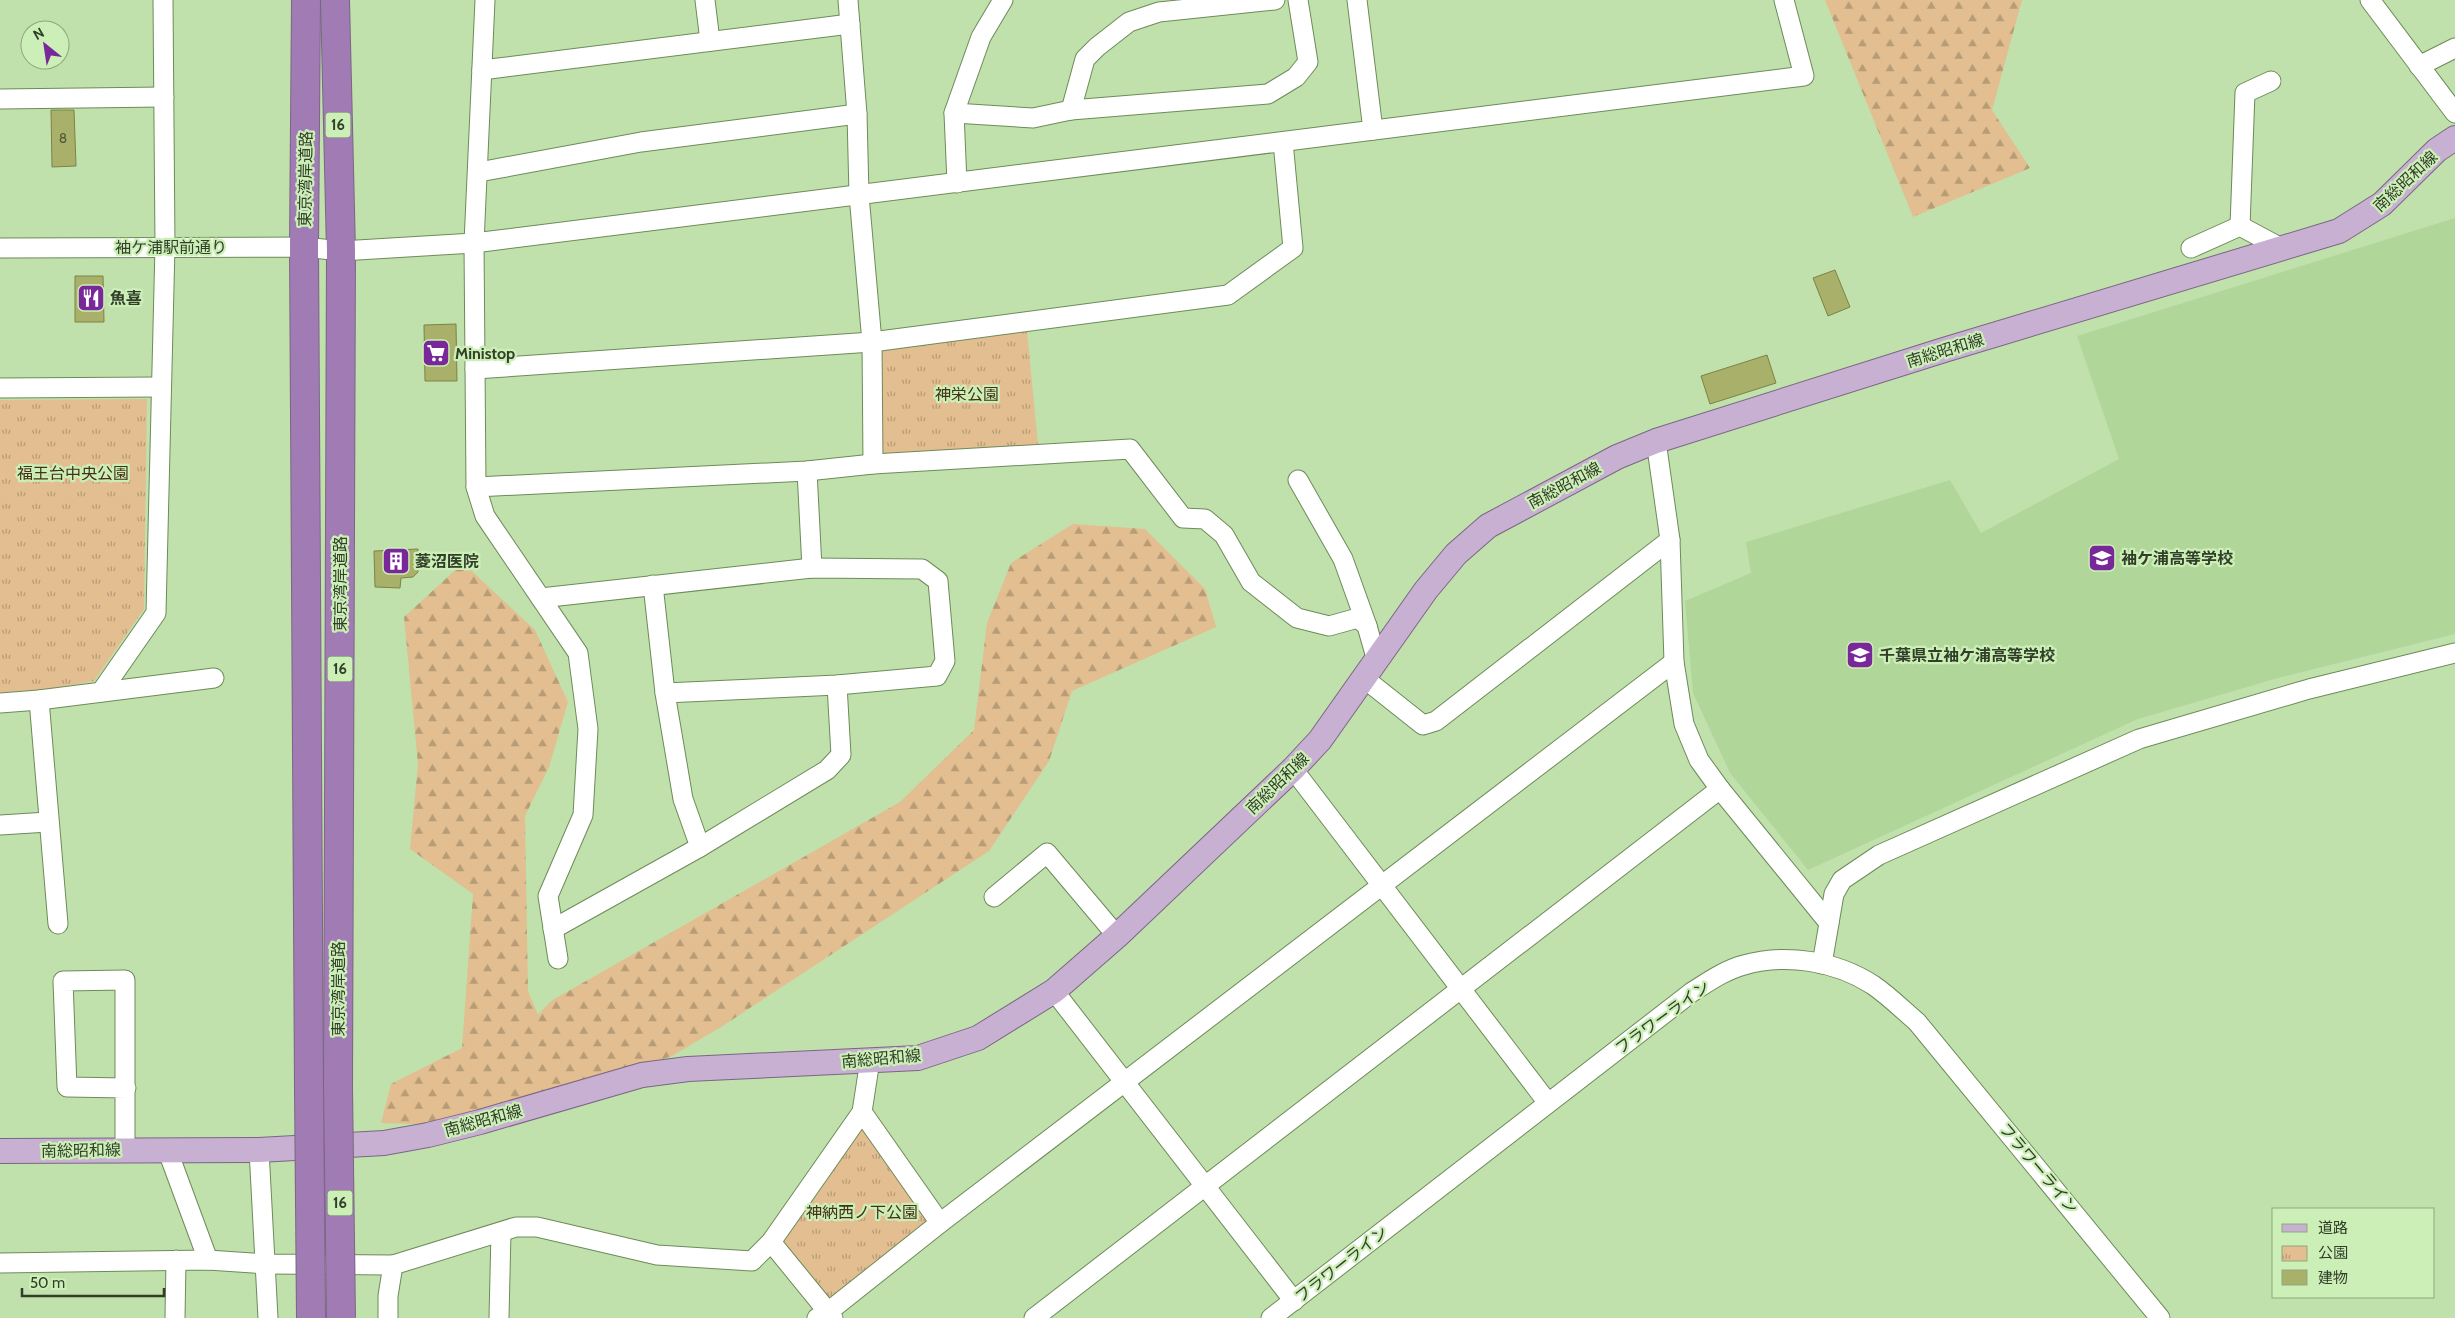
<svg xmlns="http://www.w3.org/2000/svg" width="2455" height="1318" viewBox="0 0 2455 1318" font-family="Cabin,'Noto Sans JP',sans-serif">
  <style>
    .built { fill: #b1d69a }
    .forest { fill: url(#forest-firs) }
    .park { fill: url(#park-tufts) }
    .building { fill: #a8b06a; stroke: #7c8348 }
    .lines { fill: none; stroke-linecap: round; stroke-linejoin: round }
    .minor-casing { stroke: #6d8b59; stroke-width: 21 }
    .major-casing { stroke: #7a6683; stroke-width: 26 }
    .highway-casing { stroke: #7a6683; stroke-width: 30 }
    .minor { stroke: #fff; stroke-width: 19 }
    .major { stroke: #c7b0d2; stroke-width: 24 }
    .highway { stroke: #a17bb4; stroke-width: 28 }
    .highway-bridge-casing { stroke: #7a6683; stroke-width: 30; stroke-linecap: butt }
    .highway-bridge { stroke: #a17bb4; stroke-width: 28 }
    .labels { text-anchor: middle; stroke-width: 4.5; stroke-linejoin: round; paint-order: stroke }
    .number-label { font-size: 14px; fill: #4f5a38 }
    .shield { fill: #ccefb8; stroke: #607353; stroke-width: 1 }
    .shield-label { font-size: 15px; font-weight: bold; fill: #313e28 }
    .street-label { font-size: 16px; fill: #313e28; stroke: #ccefb8 }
    .poi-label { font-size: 16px; font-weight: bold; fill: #313e28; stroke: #ccefb8; text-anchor: start }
    .park-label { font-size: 16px; fill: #443116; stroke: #ccefb8 }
  </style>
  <defs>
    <pattern id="forest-firs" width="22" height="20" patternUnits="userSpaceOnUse" patternTransform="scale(1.25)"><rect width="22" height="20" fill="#e2be90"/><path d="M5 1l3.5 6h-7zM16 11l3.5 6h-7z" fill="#b89c76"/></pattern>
    <pattern id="park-tufts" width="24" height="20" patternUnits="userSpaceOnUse" patternTransform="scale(1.25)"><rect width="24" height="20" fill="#e2be90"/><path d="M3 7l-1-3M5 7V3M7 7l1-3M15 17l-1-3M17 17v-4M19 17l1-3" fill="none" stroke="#b89c76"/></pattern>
  </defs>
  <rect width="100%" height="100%" fill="#c0e1ab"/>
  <!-- built -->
  <polygon class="built" points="2455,218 2455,634 2278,678 2138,719 1808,870 1730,773 1693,693 1685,601 1751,573 1746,542 1950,480 1981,533 2119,459 2077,336"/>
  <!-- forest -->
  <g class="forest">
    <polygon points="1825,0 2022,0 1992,110 2030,168 1913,217"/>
    <polygon points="1073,524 1145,529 1205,589 1216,627 1072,691 1049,761 989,851 721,1027 672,1056 464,1126 381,1123 391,1084 462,1048 473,894 410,849 418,764 404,617 463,563 535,630 568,702 549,767 525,816 528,991 538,1015 551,1001 900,802 974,730 987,623 1011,563"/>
  </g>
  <!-- park -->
  <g class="park">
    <polygon points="1026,321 1039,455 873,464 872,342"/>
    <polygon points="147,399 144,609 94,681 23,694 0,696 0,400"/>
    <polygon points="862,1126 929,1221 830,1300 781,1241"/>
  </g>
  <!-- building -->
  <g class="building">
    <polygon points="51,110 74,110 76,166 52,167"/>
    <polygon points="1835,270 1850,307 1828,316 1813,278"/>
    <polygon points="75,276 103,276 104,322 75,322"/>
    <polygon points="456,324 457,381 425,381 424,325"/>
    <polygon points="1767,355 1776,383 1710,404 1701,376"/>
    <polygon points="418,549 418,572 413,577 401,578 400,588 375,587 374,551"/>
  </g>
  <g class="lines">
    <!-- minor casing -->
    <g class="minor-casing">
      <g id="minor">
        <polyline points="485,0 474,243 476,487 485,516 578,653 588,729 583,815 548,896 558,959"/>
        <polyline points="705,0 710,41"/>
        <polyline points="848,0 857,114 859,195 872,342 873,464"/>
        <polyline points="1357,0 1373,130"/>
        <polyline points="2370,0 2455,113"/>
        <polyline points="2419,66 2455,48"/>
        <polyline points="482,70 850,24"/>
        <polyline points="0,99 164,97"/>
        <polyline points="1071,110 1268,94 1296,77 1308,62 1298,0"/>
        <polyline points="954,113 1033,118 1071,110 1085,59 1097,47 1129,22 1159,12 1275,0"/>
        <polyline points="479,172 641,142 857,114"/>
        <polyline points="957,183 954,113 981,37 1003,0"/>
        <polyline points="2240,226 2245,93 2271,81"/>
        <polyline points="0,248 304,247 341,251 474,243 1804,76 1784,0"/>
        <polyline points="2191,248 2240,226 2283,249"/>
        <polyline points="475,369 872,342 1228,295 1293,248 1283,142"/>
        <polyline points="0,388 160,387"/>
        <polyline points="1656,441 1670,540 1674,662 1684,724 1699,760 1720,789 1829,923"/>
        <polyline points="807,471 812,568"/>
        <polyline points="1298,480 1343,559 1367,626"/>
        <polyline points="476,487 807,471 873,464 1130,449 1183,518 1205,519 1224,535 1251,582 1297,618 1329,626 1358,618 1367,626 1377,661"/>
        <polyline points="653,585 665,693 683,799 700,847"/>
        <polyline points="541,598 812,568 922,569 938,581 945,661 937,676 837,685 665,693"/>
        <polyline points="1365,679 1423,725 1436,721 1670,540"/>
        <polyline points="101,692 156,613 165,246 163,0"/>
        <polyline points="39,700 58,924"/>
        <polyline points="0,703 39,700 214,678"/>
        <polyline points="1293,769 1548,1103"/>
        <polyline points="0,825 48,822"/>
        <polyline points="994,897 1047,853 1117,936"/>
        <polyline points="553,929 700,847 827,770 841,755 837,685"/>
        <polyline points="1822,964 1834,894 1842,880 1879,855 2139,739 2309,689 2455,653"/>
        <polyline points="1054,991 1294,1301"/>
        <polyline points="862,1112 940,1223"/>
        <polyline points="125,1149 125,980 63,981 67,1087 126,1088"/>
        <polyline points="167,1149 208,1260"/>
        <polyline points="259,1150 268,1318"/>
        <polyline points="771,1242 833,1318"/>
        <polyline points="0,1263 208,1260 267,1264 393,1265"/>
        <polyline points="175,1318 176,1260"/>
        <polyline points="388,1318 388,1296 393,1265 516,1227 537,1227 657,1255 752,1261 771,1242 862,1112 870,1060"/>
        <polyline points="499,1318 501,1232"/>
        <polyline points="817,1318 828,1312 940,1223 1674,662"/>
        <polyline points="1034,1318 1720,789"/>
        <path d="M1271,1318L1692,992C1708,982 1725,970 1744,965C1786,953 1836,961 1873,985C1889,996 1903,1010 1917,1022L2160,1318"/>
      </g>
    </g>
    <!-- major casing -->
    <g class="major-casing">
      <polyline id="major" points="0,1151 259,1150 384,1143 428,1135 480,1122 642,1075 688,1069 918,1058 978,1038 1054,991 1117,936 1293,769 1320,740 1426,590 1456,554 1488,526 1617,457 1656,441 1944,350 2339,231 2382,204 2437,150 2455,138"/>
    </g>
    <!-- highway casing -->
    <g class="highway-casing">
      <g id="highway">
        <polyline points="306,0 304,247 309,1088"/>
        <polyline points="335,0 341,251 338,1087"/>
      </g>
    </g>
    <!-- minor -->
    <use href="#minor" class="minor"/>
    <!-- major -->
    <use href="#major" class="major"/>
    <!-- highway -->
    <use href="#highway" class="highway"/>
    <!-- highway-bridge casing -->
    <g class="highway-bridge-casing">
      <g id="highway-bridge">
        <polyline points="338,1087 341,1318"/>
        <polyline points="309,1088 311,1318"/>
      </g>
    </g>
    <!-- highway-bridge -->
    <use href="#highway-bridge" class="highway-bridge"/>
  </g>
  <!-- icons -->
  <defs>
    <g id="restaurant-square" transform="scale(1.4375)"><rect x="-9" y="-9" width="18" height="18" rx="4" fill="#782899" stroke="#ccefb8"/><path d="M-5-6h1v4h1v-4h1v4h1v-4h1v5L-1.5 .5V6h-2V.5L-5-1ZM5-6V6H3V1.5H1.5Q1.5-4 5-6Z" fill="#fff"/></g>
    <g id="supermarket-square" transform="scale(1.4375)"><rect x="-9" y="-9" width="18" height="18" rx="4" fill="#782899" stroke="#ccefb8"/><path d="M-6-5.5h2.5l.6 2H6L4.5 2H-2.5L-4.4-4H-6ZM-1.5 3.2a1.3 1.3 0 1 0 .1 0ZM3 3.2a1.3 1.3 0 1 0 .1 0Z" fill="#fff"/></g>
    <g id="school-square" transform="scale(1.4375)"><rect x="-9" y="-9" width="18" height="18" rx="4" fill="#782899" stroke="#ccefb8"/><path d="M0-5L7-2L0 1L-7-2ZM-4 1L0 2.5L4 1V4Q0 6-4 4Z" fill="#fff"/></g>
    <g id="building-square" transform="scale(1.4375)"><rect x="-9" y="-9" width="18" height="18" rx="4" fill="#782899" stroke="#ccefb8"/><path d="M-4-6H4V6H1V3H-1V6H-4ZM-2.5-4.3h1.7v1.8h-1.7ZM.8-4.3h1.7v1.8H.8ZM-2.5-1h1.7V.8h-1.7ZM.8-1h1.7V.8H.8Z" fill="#fff"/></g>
  </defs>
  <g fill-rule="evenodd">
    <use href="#restaurant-square" x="91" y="298"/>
    <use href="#supermarket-square" x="436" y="353"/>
    <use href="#school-square" x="2102" y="558"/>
    <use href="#building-square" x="396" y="561"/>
    <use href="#school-square" x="1860" y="655"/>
  </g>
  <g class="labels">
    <!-- number labels -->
    <g class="number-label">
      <text x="63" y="143">8</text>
    </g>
    <!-- shield labels -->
    <g class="shield">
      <rect x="325.5" y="112.5" width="25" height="25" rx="4"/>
      <rect x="327.5" y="656.5" width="25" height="25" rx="4"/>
      <rect x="327.5" y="1190.5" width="25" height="25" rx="4"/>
    </g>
    <g class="shield-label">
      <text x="338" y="130">16</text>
      <text x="340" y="674">16</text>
      <text x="340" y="1208">16</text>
    </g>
    <!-- street labels -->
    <g class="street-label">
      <text transform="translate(305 179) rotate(-89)" y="6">東京湾岸道路</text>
      <text transform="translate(2405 181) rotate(-43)" y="6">南総昭和線</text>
      <text x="171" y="253">袖ケ浦駅前通り</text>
      <text transform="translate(1945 350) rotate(-17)" y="6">南総昭和線</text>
      <text transform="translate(1564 485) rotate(-28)" y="6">南総昭和線</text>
      <text transform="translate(340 584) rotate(-90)" y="6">東京湾岸道路</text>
      <text transform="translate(1277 783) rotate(-44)" y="6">南総昭和線</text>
      <text transform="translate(338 989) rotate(-90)" y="6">東京湾岸道路</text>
      <text transform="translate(1662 1017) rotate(-36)" y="6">フラワーライン</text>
      <text transform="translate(881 1058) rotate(-5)" y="6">南総昭和線</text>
      <text transform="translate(483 1120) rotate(-15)" y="6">南総昭和線</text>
      <text transform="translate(81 1150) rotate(-1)" y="6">南総昭和線</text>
      <text transform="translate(2039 1168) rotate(50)" y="6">フラワーライン</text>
      <text transform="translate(1341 1264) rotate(-38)" y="6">フラワーライン</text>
    </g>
    <!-- poi labels -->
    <g class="poi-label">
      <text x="110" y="304">魚喜</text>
      <text x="455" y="359">Ministop</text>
      <text x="2121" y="564">袖ケ浦高等学校</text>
      <text x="415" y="567">菱沼医院</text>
      <text x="1879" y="661">千葉県立袖ケ浦高等学校</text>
    </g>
    <!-- park labels -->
    <g class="park-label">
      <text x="967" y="400">神栄公園</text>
      <text x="73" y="479">福王台中央公園</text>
      <text x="862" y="1218">神納西ノ下公園</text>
    </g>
  </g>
  <!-- legend -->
  <rect x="2272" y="1208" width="162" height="90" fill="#ccefb8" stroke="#8ea87e"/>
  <rect x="2282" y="1224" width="25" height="8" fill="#c7b0d2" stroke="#8ea87e"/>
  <text x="2318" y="1233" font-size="15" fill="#313e28">道路</text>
  <rect x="2282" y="1246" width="25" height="15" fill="url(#park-tufts)" stroke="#8ea87e"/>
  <text x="2318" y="1258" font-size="15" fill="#313e28">公園</text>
  <rect x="2282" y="1270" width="25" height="15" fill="#a8b06a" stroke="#8ea87e"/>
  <text x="2318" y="1283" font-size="15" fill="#313e28">建物</text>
  <!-- north arrow -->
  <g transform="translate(45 45) rotate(330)"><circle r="24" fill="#ccefb8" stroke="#8ea87e"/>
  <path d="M0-4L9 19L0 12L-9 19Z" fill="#782899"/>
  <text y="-8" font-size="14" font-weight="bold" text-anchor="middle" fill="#313e28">N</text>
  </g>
  <!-- scale -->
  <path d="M22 1288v8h142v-8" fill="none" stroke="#313e28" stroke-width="2.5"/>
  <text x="30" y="1288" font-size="15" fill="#313e28" stroke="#ccefb8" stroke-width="4" paint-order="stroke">50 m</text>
</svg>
